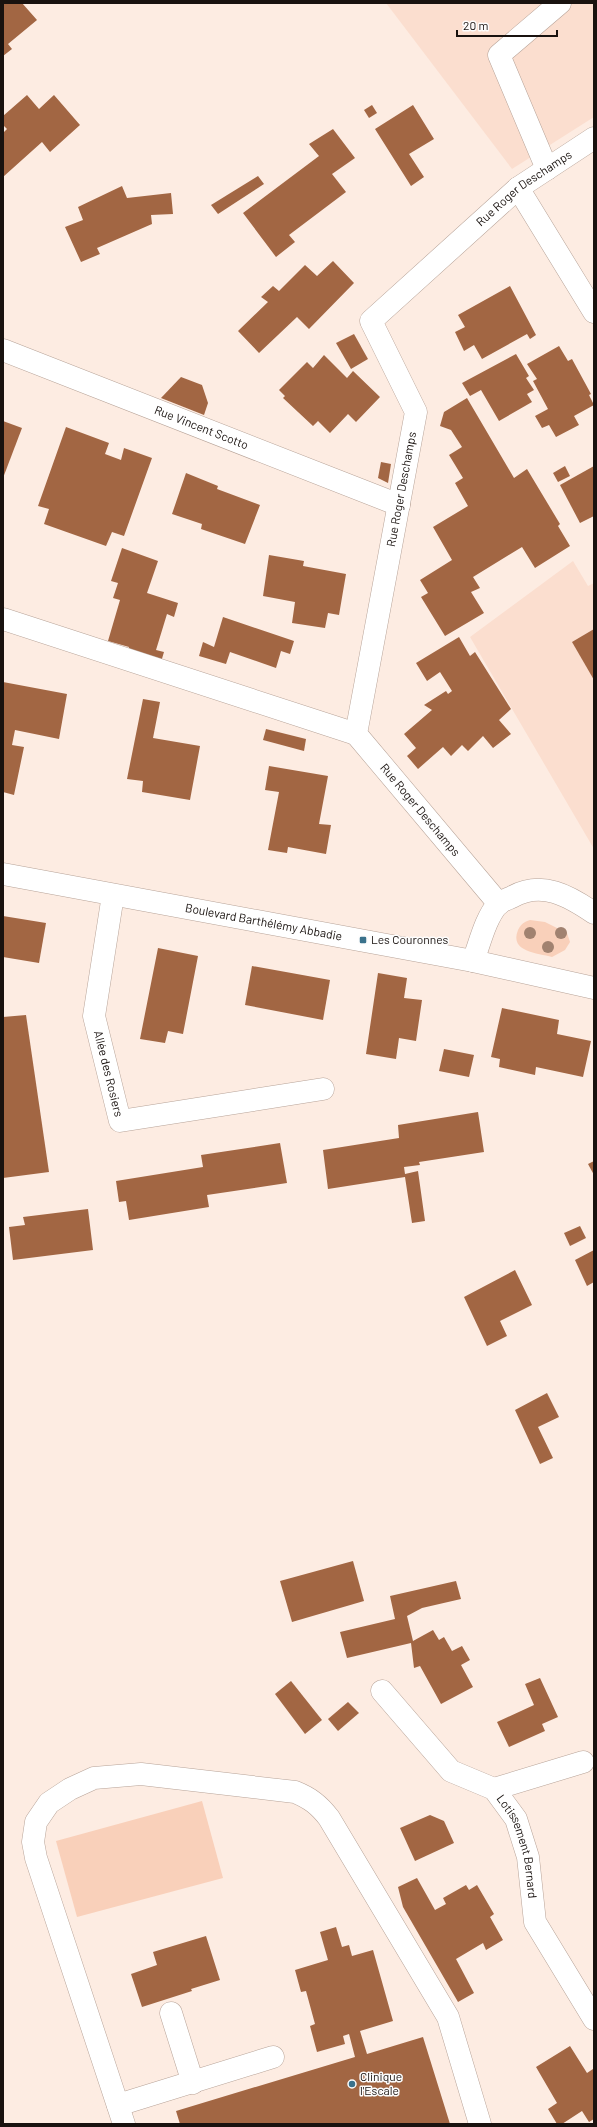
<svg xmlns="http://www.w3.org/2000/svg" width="597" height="2127" viewBox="0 0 597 2127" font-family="Barlow,sans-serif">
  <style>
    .built { fill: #fbdecf }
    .green { fill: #f9d0ba }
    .building { fill: #a26643 }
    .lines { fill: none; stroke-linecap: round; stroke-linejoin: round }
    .minor-casing { stroke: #b7a398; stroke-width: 23 }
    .minor { stroke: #fff; stroke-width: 22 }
    .tree { fill: #a18270 }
    .poi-dot { fill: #3a728c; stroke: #fdfdfd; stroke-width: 1.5 }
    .labels { text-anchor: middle; stroke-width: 3; stroke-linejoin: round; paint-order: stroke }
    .street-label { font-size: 12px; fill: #19120f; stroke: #fdfdfd }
    .poi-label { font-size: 12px; fill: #19120f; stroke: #fdfdfd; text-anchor: start }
  </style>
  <rect width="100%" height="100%" fill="#fdece2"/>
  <!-- built -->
  <g class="built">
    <polygon points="386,3 594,3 594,117 512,169"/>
    <polygon points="573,561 588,586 594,583 594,849 470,637"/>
  </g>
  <!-- green -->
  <g class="green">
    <path d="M530,920L545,922L567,933L570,942L565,950L552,957C538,953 509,952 518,930C521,924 524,922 530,920Z"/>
    <polygon points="202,1801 223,1878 77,1917 56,1841"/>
  </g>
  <!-- building -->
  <g class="building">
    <polygon points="3,3 22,3 37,20 8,44 12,49 3,56"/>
    <polygon points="27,95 39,109 54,95 80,125 50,152 42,142 3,177 3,133 7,129 3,125 3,116"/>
    <polygon points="372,105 377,113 369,118 364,110"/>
    <polygon points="413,105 434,139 409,154 424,177 411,186 375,129"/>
    <polygon points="333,129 355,158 332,174 346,192 289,235 295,242 276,257 243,213 319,156 309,144"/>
    <polygon points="258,176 264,184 218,214 211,205"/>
    <polygon points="122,186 127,198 171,193 173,214 151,215 152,224 97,248 100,254 81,262 65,227 83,220 78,207"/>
    <polygon points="333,261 354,283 309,329 297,317 259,353 238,331 268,302 261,297 273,286 279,291 305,265 317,276"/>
    <polygon points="510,286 536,335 530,339 527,334 482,359 474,345 464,351 455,332 465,327 458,315"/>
    <polygon points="354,334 368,359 351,369 336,343"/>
    <polygon points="559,346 568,361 572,359 591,394 589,395 594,405 574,416 579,425 556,437 549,425 542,428 535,416 548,409 533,381 537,379 527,364"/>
    <polygon points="516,354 529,376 526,378 534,390 527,394 532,402 499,421 481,390 470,396 462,383"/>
    <polygon points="324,355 347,378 353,371 380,397 356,422 348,414 330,433 318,421 313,426 283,398 285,396 279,390 307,362 313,368"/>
    <polygon points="181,377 202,385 208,403 204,415 161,398"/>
    <polygon points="467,398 514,478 527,469 560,524 558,526 570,546 535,568 522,547 473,577 480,588 471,592 484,613 445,636 421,597 428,593 420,580 452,560 433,527 468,506 455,483 463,478 449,455 462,447 451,430 440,426 444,412"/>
    <polygon points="3,421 22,428 3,478"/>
    <polygon points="66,427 109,443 105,454 121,460 124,448 152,458 124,536 112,532 106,546 44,524 49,509 38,506"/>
    <polygon points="381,462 391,464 388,483 378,478"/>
    <polygon points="565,466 570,476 558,482 553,473"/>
    <polygon points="594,466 594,516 580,523 560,485"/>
    <polygon points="186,473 218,486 217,489 260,505 245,544 201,529 202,524 172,514"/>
    <polygon points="122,548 158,561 147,593 178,603 174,617 167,614 156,650 164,652 161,662 128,652 129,647 108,641 120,600 113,598 118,583 111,581"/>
    <polygon points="269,555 304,561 303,566 346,574 339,615 328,613 325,628 292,623 295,602 263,596"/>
    <polygon points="223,617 294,641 290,654 281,651 276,668 230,652 226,664 199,656 203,642 214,647"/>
    <polygon points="594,629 594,680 572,642"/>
    <polygon points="459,637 470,656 475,652 511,709 499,720 511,734 493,748 483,736 468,751 462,745 451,756 443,747 418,769 407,756 416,748 404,734 432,710 424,705 446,691 448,694 452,691 440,672 427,681 416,663"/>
    <polygon points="3,682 67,694 59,739 15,730 12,745 24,747 14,795 3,792"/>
    <polygon points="143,699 160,702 153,738 200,746 190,800 142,792 143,781 127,779"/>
    <polygon points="266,729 306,739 304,751 263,740"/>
    <polygon points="269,766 328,776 319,824 331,825 326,854 288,847 287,853 268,850 279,792 265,790"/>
    <polygon points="3,916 46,923 39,963 3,957"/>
    <polygon points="158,948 198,956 183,1034 168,1031 165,1043 140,1039"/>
    <polygon points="252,966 330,980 323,1020 245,1005"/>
    <polygon points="378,973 407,978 404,998 422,1000 416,1041 399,1038 396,1059 366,1054"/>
    <polygon points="502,1008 559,1020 557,1034 591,1041 583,1077 536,1067 535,1075 499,1067 500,1059 491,1057"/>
    <polygon points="26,1015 49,1172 3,1178 3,1017"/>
    <polygon points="444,1049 474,1055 469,1077 439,1071"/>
    <polygon points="478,1112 484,1152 419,1162 420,1165 404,1167 405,1174 418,1171 425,1221 412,1223 405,1177 328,1189 323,1150 399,1138 398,1125"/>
    <polygon points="280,1143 287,1183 207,1195 209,1207 129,1220 126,1201 119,1202 116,1181 203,1167 201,1155"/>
    <polygon points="594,1161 594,1175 588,1164"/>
    <polygon points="88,1209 93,1250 13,1260 9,1227 25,1225 23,1217"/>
    <polygon points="580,1226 586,1238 570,1246 564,1233"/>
    <polygon points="594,1250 594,1282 587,1286 575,1260"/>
    <polygon points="515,1270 532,1305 500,1321 507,1336 487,1346 464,1297"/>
    <polygon points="547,1393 559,1417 538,1427 553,1458 540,1464 515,1410"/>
    <polygon points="353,1561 364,1601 292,1622 280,1581"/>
    <polygon points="456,1581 461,1599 422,1608 407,1616 413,1641 433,1630 439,1640 444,1637 452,1651 462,1646 470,1660 461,1665 473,1687 441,1704 420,1666 414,1668 411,1643 347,1658 340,1632 395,1619 390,1596"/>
    <polygon points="540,1678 558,1717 542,1724 545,1731 509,1747 497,1722 534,1705 525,1684"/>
    <polygon points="291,1681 322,1720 305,1734 275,1694"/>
    <polygon points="348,1702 359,1713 338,1731 328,1719"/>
    <polygon points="430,1815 444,1821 454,1843 415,1861 400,1828"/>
    <polygon points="417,1878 435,1910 446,1904 443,1898 466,1885 469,1890 477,1885 494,1914 490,1917 503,1940 486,1950 483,1943 456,1959 474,1993 458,2002 403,1907 398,1887"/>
    <polygon points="336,1927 342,1947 349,1945 352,1956 373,1950 393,2021 360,2031 367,2054 423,2037 450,2124 180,2124 176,2111 355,2057 349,2034 343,2036 345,2044 317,2052 310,2026 315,2024 306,1991 301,1992 295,1970 328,1960 320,1932"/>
    <polygon points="206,1936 220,1980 191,1989 192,1991 142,2007 131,1974 157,1965 153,1952"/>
    <polygon points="570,2046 587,2073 593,2069 594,2070 594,2119 589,2122 582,2111 562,2124 557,2124 548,2109 557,2103 536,2067"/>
  </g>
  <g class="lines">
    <!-- minor casing -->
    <g class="minor-casing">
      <g id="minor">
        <polyline points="547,169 499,55 560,3"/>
        <polyline points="518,188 594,312"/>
        <path id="s1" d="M3,350L399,505"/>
        <polyline points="3,619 356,734"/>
        <path id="s2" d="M3,874L473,961L594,988"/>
        <path id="s3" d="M113,895L94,1016L120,1121L323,1089"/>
        <path id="s4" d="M499,904L356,734L416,412L371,321L518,188L594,138"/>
        <path d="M473,961C480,943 485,919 498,904C501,901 508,899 512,897C542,880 569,896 594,913"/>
        <path id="s5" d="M382,1691L451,1771L494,1789L516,1819L528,1857L535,1922L594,2019"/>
        <polyline points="494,1789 583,1762"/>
        <polyline points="171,2013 193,2083"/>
        <polyline points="118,2105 273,2057"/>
        <path d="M124,2124L36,1858L33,1842L36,1822L49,1803L70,1789L94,1778L141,1774L295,1792C310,1798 319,1805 329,1818L448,2017L480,2124"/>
      </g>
    </g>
    <!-- minor -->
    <use href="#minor" class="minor"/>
  </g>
  <!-- trees -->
  <g class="tree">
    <circle cx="530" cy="933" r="6"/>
    <circle cx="561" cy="933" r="6"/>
    <circle cx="548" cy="947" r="6"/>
  </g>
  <!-- markers -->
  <g class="poi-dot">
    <rect x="359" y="936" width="8" height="8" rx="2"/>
    <circle cx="352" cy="2084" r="4"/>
  </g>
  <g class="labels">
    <!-- street labels -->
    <g class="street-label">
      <text dy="4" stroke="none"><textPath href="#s4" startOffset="854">Rue Roger Deschamps</textPath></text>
      <text dy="4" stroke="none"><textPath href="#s1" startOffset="213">Rue Vincent Scotto</textPath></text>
      <text dy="4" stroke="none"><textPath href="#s4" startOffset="471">Rue Roger Deschamps</textPath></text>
      <text transform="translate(420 810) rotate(50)" y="4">Rue Roger Deschamps</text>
      <text dy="4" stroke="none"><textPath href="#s2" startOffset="265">Boulevard Barthélémy Abbadie</textPath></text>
      <text dy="4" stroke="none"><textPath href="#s3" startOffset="182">Allée des Rosiers</textPath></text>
      <text dy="4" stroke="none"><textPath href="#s5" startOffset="216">Lotissement Bernard</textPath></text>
    </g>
    <!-- poi labels -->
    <g class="poi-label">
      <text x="371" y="944">Les Couronnes</text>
      <text x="360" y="2081">Clinique<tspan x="360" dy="14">l'Escale</tspan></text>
    </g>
  </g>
  <!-- border -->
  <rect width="597" height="2127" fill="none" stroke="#19120f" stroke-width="8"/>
  <!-- scale -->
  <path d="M457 30v6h100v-6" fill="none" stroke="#19120f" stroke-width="2"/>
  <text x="463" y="30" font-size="12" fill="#19120f" stroke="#fdfdfd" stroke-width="3" paint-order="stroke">20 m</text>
</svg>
